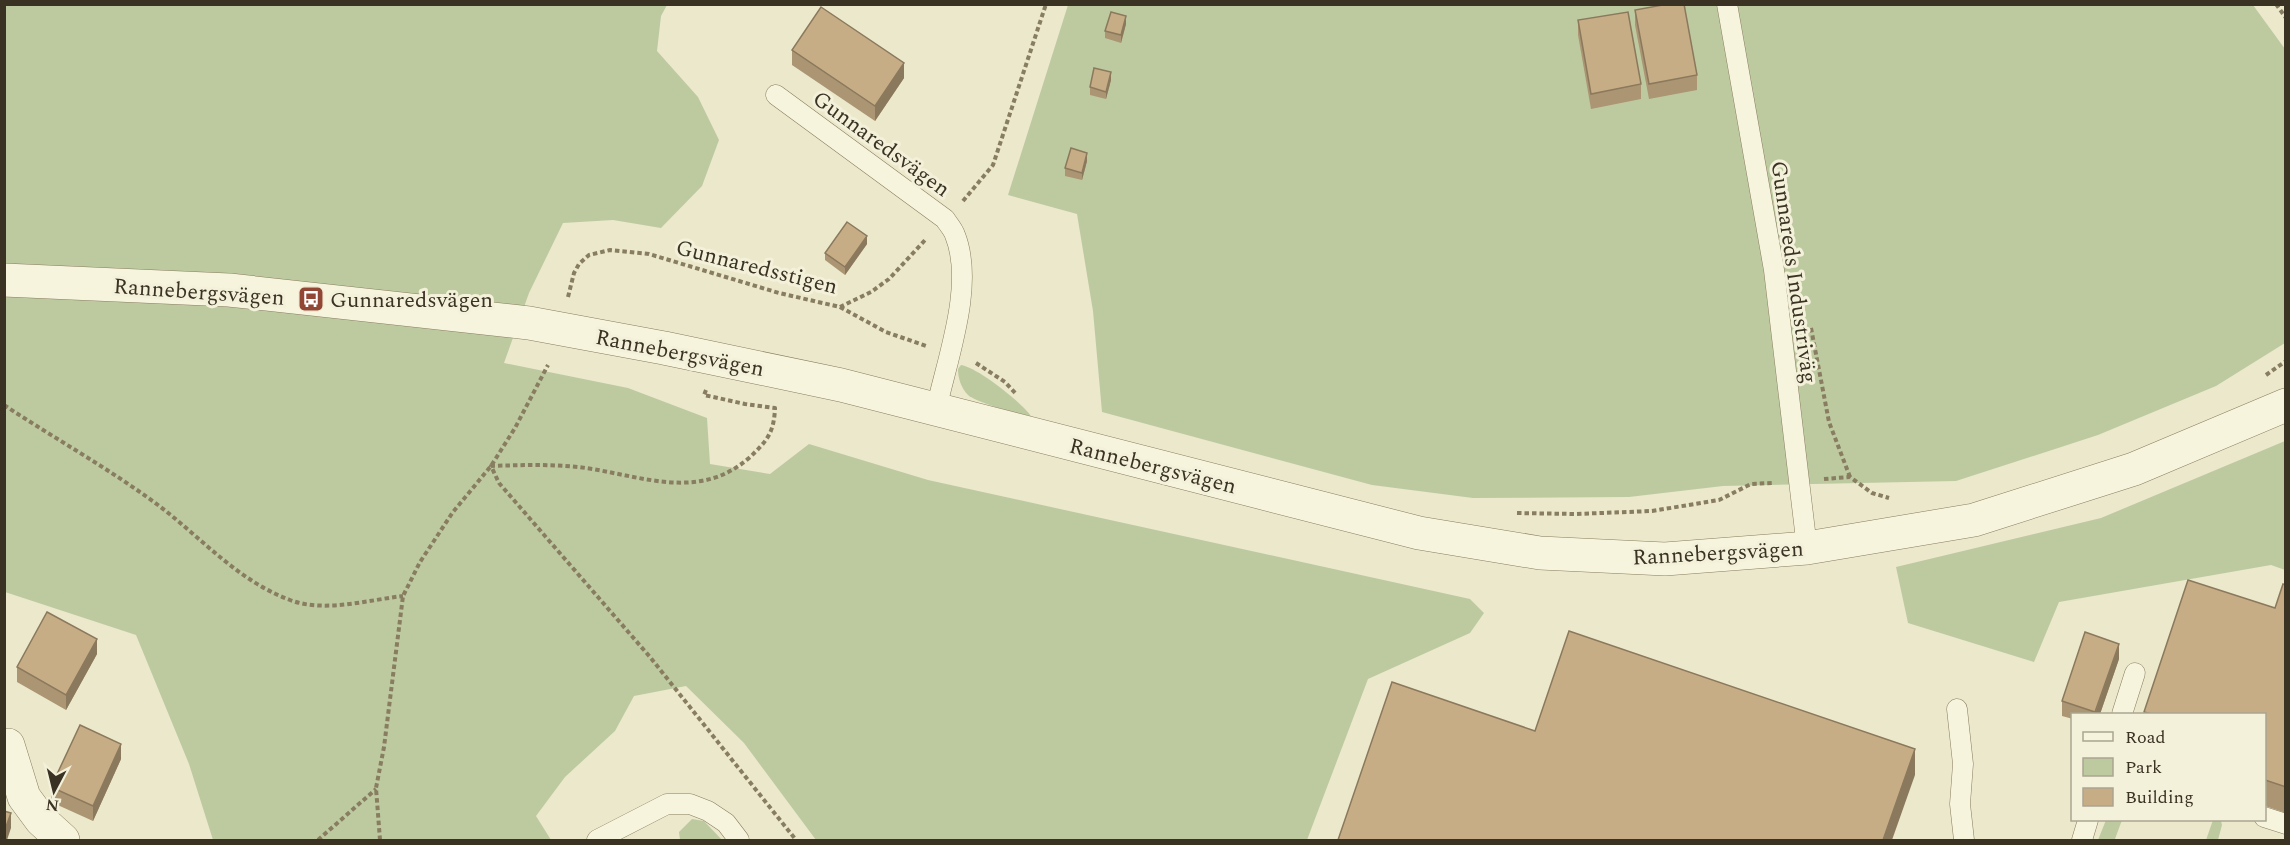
<svg xmlns="http://www.w3.org/2000/svg" width="2290" height="845" viewBox="0 0 2290 845" font-family="Spectral,serif">
  <style>
    .green { fill: #bdcaa0 }
    .lines { fill: none; stroke-linecap: round; stroke-linejoin: round }
    .service-casing { stroke: #887d60; stroke-width: 21 }
    .minor-casing { stroke: #887d60; stroke-width: 34 }
    .path { stroke: #887d60; stroke-width: 4; stroke-dasharray: 4.5 3; stroke-linecap: butt }
    .service { stroke: #f7f4de; stroke-width: 20 }
    .minor { stroke: #f7f4de; stroke-width: 33 }
    .wall { fill: #ab9572 }
    .shaded-wall { fill: #8b795d }
    .building { fill: #c7ad85; stroke: #8b795d; stroke-width: 1.5 }
    .labels { text-anchor: middle; stroke-width: 6; stroke-linejoin: round; paint-order: stroke }
    .street-label { font-size: 22px; fill: #3a3223; stroke: #f4f1da }
    .poi-label { font-size: 22px; fill: #3a3223; stroke: #f4f1da; text-anchor: start }
  </style>
  <rect width="100%" height="100%" fill="#ece8cb"/>
  <!-- green -->
  <g class="green">
    <polygon points="4,5 667,5 661,16 657,51 698,97 719,140 702,186 661,228 613,220 563,223 529,293 504,363 628,388 707,418 710,464 770,474 809,444 928,480 1470,599 1484,613 1470,633 1368,679 1307,840 816,840 744,743 686,686 634,696 615,731 565,777 536,816 551,840 213,840 189,764 136,635 5,592"/>
    <polygon points="1068,5 2253,5 2285,49 2285,343 2216,386 2098,435 1956,481 1723,486 1629,497 1473,498 1372,485 1102,412 1093,311 1077,214 1008,195"/>
    <path d="M961,365C977,367 1021,402 1031,416C1018,414 977,403 968,395C961,388 958,378 958,369Z"/>
    <polygon points="2285,441 2285,570 2271,565 2059,602 2034,662 1908,623 1896,567 2101,518"/>
    <polygon points="692,819 704,821 722,840 680,840 679,832"/>
    <polygon points="2106,820 2122,820 2115,839 2119,840 2098,840"/>
    <polygon points="2213,820 2221,821 2222,825 2218,840 2206,840"/>
  </g>
  <g class="lines">
    <!-- service casing -->
    <g class="service-casing">
      <g id="service">
        <polyline points="1727,4 1774,270 1807,548"/>
        <path d="M776,95L945,219C948,224 953,229 955,235C975,285 947,359 936,410"/>
        <polyline points="1957,709 1963,764 1960,804 1964,840"/>
        <polyline points="2122,714 2135,673"/>
        <polyline points="2264,817 2286,824"/>
        <polyline points="597,840 667,804 690,804 708,811 726,823 739,840"/>
        <polyline points="2082,840 2088,820"/>
      </g>
    </g>
    <!-- minor casing -->
    <g class="minor-casing">
      <g id="minor">
        <polyline points="4,280 229,290 529,323 664,348 841,385 1419,533 1540,553 1665,559 1807,548 1974,520 2134,469 2286,405"/>
        <polyline points="8,745 24,797 41,820 63,840"/>
      </g>
    </g>
    <!-- path -->
    <g class="path">
      <polyline points="2276,4 2286,18"/>
      <polyline points="963,201 993,165 1046,4"/>
      <polyline points="568,297 574,273 579,264 589,255 610,250 649,254 779,293 840,307 871,292 889,279 926,239"/>
      <polyline points="840,307 886,332 926,346"/>
      <polyline points="1811,328 1829,422 1850,477"/>
      <polyline points="976,363 1005,382 1017,395"/>
      <polyline points="2266,375 2286,361"/>
      <path d="M706,390L704,395L745,404L775,408C774,433 767,441 749,458C697,503 638,474 578,467C549,464 520,465 491,466L499,483L650,657L796,840"/>
      <path d="M4,405C54,438 106,467 154,502C199,535 236,580 290,600C324,613 368,600 403,596"/>
      <polyline points="1824,479 1850,477 1872,493 1889,498"/>
      <polyline points="1517,513 1576,514 1652,511 1719,500 1751,484 1772,483"/>
      <polyline points="318,840 376,789"/>
      <polyline points="380,840 376,788 384,747 403,596 420,562 453,512 491,466 515,428 548,365"/>
    </g>
    <!-- service -->
    <use href="#service" class="service"/>
    <!-- minor -->
    <use href="#minor" class="minor"/>
  </g>
  <!-- wall -->
  <g class="wall">
    <polygon points="1635,10 1697,75 1697,90 1649,99 1635,25"/>
    <polygon points="1578,20 1641,84 1641,99 1591,109 1578,35"/>
    <polygon points="1126,24 1121,43 1105,38 1105,31"/>
    <polygon points="792,50 904,78 875,121 792,65"/>
    <polygon points="1111,80 1106,99 1090,95 1090,87"/>
    <polygon points="1087,161 1082,180 1065,176 1065,168"/>
    <polygon points="867,244 845,275 825,260 825,253"/>
    <polygon points="2286,585 2286,813 2265,806 2265,714 2144,714 2144,712 2275,608"/>
    <polygon points="97,654 66,710 17,682 17,667"/>
    <polygon points="2119,659 2100,714 2073,714 2073,719 2062,716 2062,701"/>
    <polygon points="121,759 93,821 51,802 51,787"/>
  </g>
  <!-- shaded-wall -->
  <g class="shaded-wall">
    <polygon points="1126,16 1126,24 1121,43 1121,35"/>
    <polygon points="904,63 904,78 875,121 875,106"/>
    <polygon points="1111,72 1111,80 1106,99 1106,92"/>
    <polygon points="1087,153 1087,161 1082,180 1082,173"/>
    <polygon points="867,236 867,244 845,275 845,267"/>
    <polygon points="97,639 97,654 66,710 66,695"/>
    <polygon points="2119,644 2119,659 2100,714 2095,714"/>
    <polygon points="121,744 121,759 93,821 93,806"/>
    <polygon points="1915,749 1915,775 1892,840 1883,840"/>
    <polygon points="11,813 11,828 7,840 4,840 4,832"/>
  </g>
  <!-- building -->
  <g class="building">
    <polygon points="1668,4 1684,4 1697,75 1649,84 1635,10"/>
    <polygon points="821,7 904,63 875,106 792,50"/>
    <polygon points="1111,12 1126,16 1121,35 1105,31"/>
    <polygon points="1628,12 1641,84 1591,94 1578,20"/>
    <polygon points="1094,68 1111,72 1106,92 1090,87"/>
    <polygon points="1071,148 1087,153 1082,173 1065,168"/>
    <polygon points="847,222 867,236 845,267 825,253"/>
    <polygon points="2188,580 2275,608 2283,584 2286,585 2286,787 2265,780 2265,714 2152,714 2144,712"/>
    <polygon points="47,612 97,639 66,695 17,667"/>
    <polygon points="1569,631 1915,749 1883,840 1338,840 1392,682 1535,731"/>
    <polygon points="2085,632 2119,644 2095,712 2062,701"/>
    <polygon points="80,725 121,744 93,806 51,787"/>
    <polygon points="4,811 11,813 4,832"/>
  </g>
  <!-- icons -->
  <defs>
    <g id="bus-square" transform="scale(1.35)"><rect x="-9" y="-9" width="18" height="18" rx="4" fill="#924735" stroke="#f4f1da"/><path d="M-5-6H5V4H4V6H2V4H-2V6H-4V4H-5ZM-3.5-4V0h7V-4ZM-3.5 1.2v1.5H-2V1.2ZM2 1.2v1.5H3.5V1.2Z" fill="#fff"/></g>
  </defs>
  <g fill-rule="evenodd">
    <use href="#bus-square" x="311" y="299"/>
  </g>
  <g class="labels">
    <!-- street labels -->
    <g class="street-label">
      <text transform="translate(882 143) rotate(36)" y="8">Gunnaredsvägen</text>
      <text transform="translate(757 266) rotate(14)" y="8">Gunnaredsstigen</text>
      <text transform="translate(1795 272) rotate(82)" y="8">Gunnareds Industriväg</text>
      <text transform="translate(199 291) rotate(4)" y="8">Rannebergsvägen</text>
      <text transform="translate(680 352) rotate(11)" y="8">Rannebergsvägen</text>
      <text transform="translate(1153 465) rotate(14)" y="8">Rannebergsvägen</text>
      <text transform="translate(1718 552) rotate(-3)" y="8">Rannebergsvägen</text>
    </g>
    <!-- poi labels -->
    <g class="poi-label">
      <text x="330" y="307">Gunnaredsvägen</text>
    </g>
  </g>
  <!-- border -->
  <rect width="2290" height="845" fill="none" stroke="#3a3223" stroke-width="12"/>
  <!-- legend -->
  <rect x="2071" y="713" width="195" height="108" fill="#f4f1da" stroke="#aaa591" stroke-width="1.5"/>
  <rect x="2083" y="732" width="30" height="9" fill="#f7f4de" stroke="#aaa591" stroke-width="1.5"/>
  <text x="2125" y="743" font-size="18" fill="#3a3223">Road</text>
  <rect x="2083" y="758" width="30" height="18" fill="#bdcaa0" stroke="#aaa591" stroke-width="1.5"/>
  <text x="2125" y="773" font-size="18" fill="#3a3223">Park</text>
  <rect x="2083" y="788" width="30" height="18" fill="#c7ad85" stroke="#aaa591" stroke-width="1.5"/>
  <text x="2125" y="803" font-size="18" fill="#3a3223">Building</text>
  <!-- north arrow -->
  <g transform="translate(54 791) rotate(187)" stroke="#f4f1da" stroke-width="4.5" paint-order="stroke">
  <path d="M0-4.5L10 22L0 15L-10 22Z" fill="#3a3223"/>
  <text y="-9" font-size="16" font-weight="bold" text-anchor="middle" fill="#3a3223">N</text>
  </g>
</svg>
